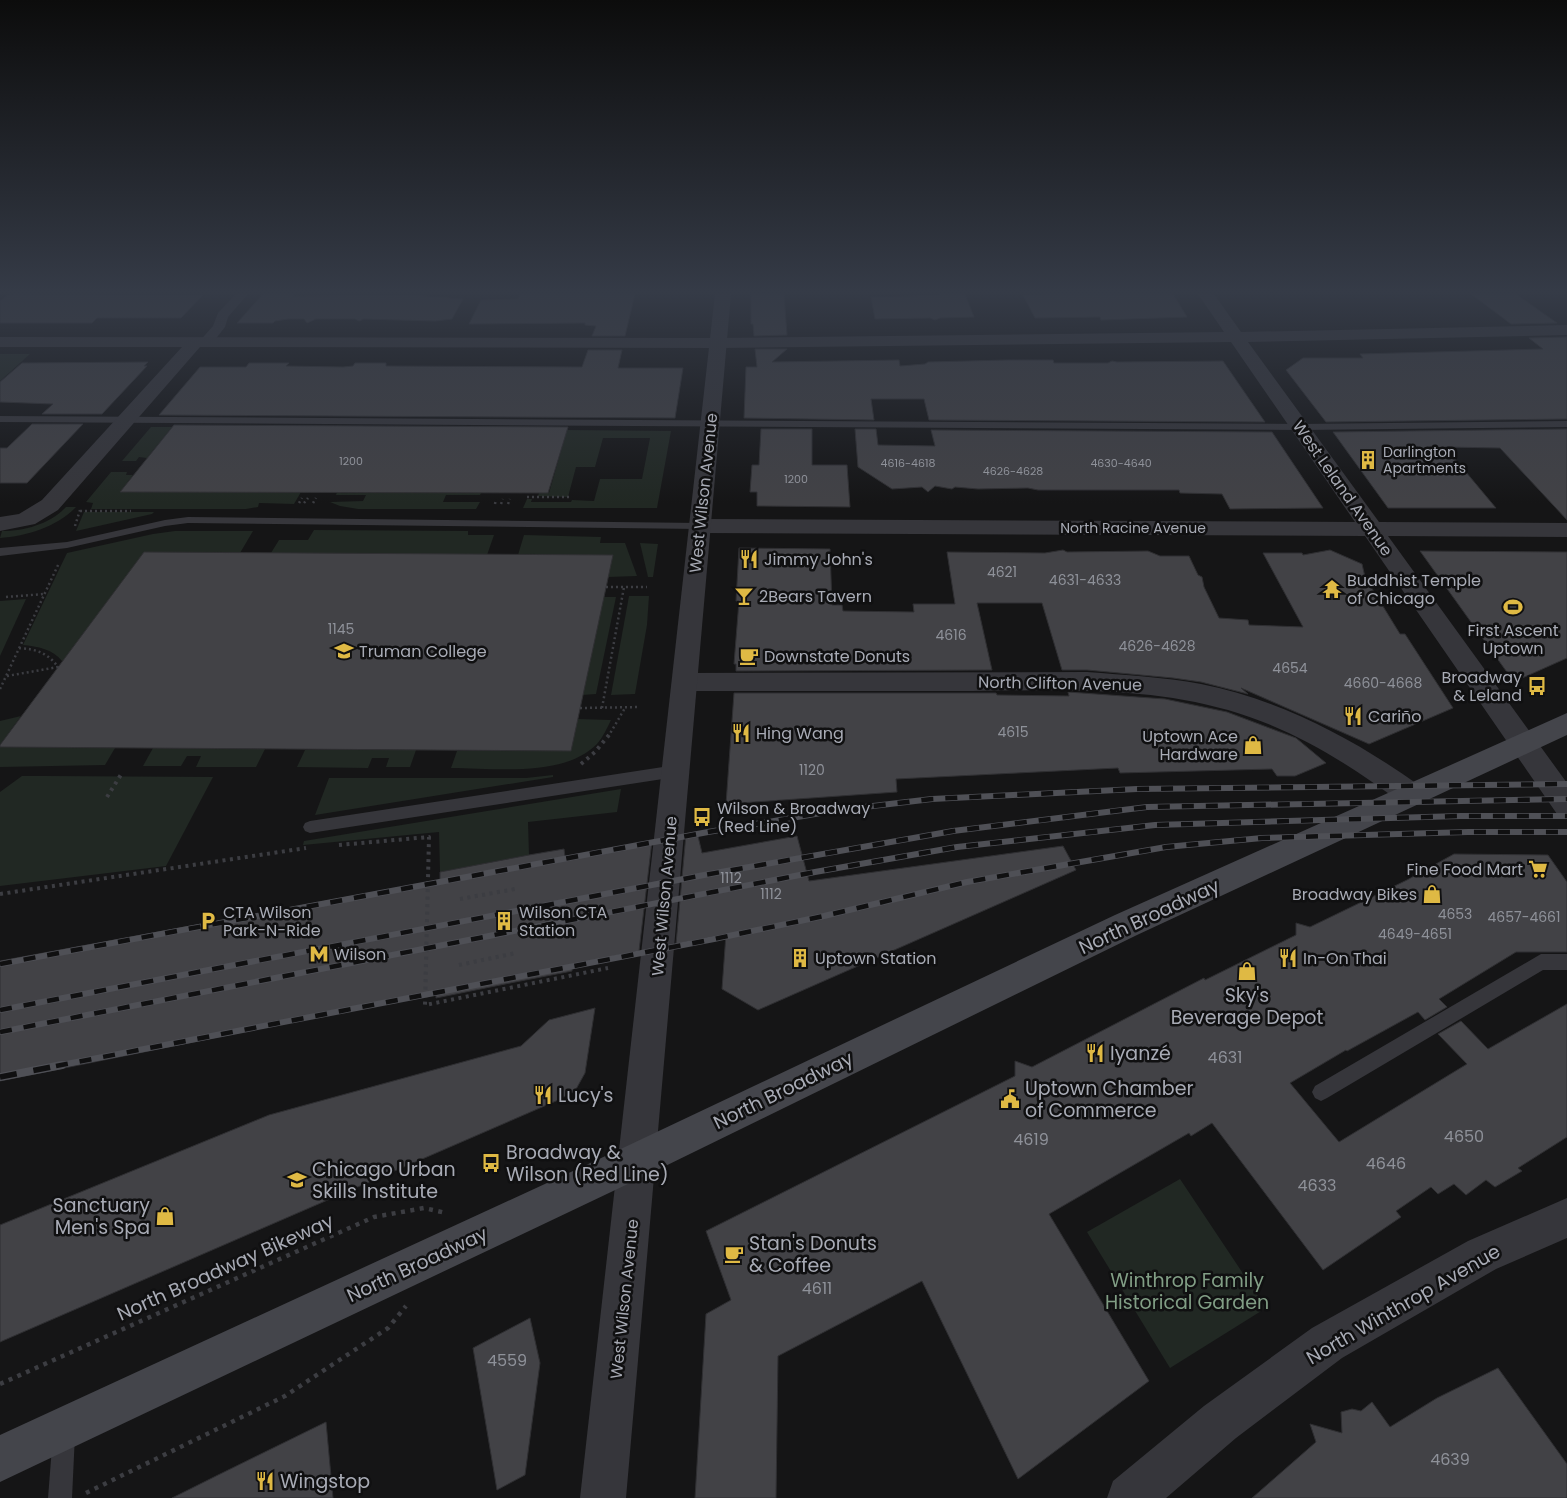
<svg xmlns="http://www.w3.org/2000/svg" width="1567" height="1498" viewBox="0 0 1567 1498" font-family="Poppins,sans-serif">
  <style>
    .green { fill: #212823 }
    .building { fill: #424246; stroke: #2f2f32 }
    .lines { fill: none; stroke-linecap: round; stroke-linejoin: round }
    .path-far2 { stroke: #3c3d42; stroke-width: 2.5; stroke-dasharray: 2 3; stroke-linecap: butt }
    .path-far1 { stroke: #3c3d42; stroke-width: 4; stroke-dasharray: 3 4.5; stroke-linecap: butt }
    .path { stroke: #3c3d42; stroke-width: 4.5; stroke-dasharray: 4 5.5; stroke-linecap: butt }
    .service { fill: #36363b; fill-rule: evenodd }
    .pedestrian { fill: #36363b; fill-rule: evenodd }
    .minor { fill: #36363b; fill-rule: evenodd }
    .tertiary { fill: #36363b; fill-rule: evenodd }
    .secondary { fill: #44454b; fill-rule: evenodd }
    .rail-far1-casing { stroke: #4f5056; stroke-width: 6 }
    .rail-casing { stroke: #4f5056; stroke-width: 8 }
    .rail-far1 { stroke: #101011; stroke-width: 4.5; stroke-dasharray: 12; stroke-linecap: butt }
    .rail { stroke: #101011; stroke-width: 5.5; stroke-dasharray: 17; stroke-linecap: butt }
    .labels { text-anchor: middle; stroke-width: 5; stroke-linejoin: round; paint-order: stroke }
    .far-number-label { font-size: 11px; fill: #8e9199 }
    .far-poi-label { font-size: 14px; fill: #a8abb5; stroke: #101011; text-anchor: start }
    .far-street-label { font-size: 14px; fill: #a8abb5; stroke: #101011 }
    .number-label { font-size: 14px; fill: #8e9199 }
    .street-label { font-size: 16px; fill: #a8abb5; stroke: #101011 }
    .poi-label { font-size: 16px; fill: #a8abb5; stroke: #101011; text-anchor: start }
    .near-number-label { font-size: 16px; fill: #8e9199 }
    .near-street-label { font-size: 19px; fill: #a8abb5; stroke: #101011 }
    .near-poi-label { font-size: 19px; fill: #a8abb5; stroke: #101011; text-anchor: start }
    .near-park-label { font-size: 19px; fill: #819e85; stroke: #101011 }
  </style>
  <rect width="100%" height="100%" fill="#151516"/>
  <!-- green -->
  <g class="green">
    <polygon points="0,354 30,354 0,381"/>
    <polygon points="151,427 172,427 147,458 139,457 136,461 122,461"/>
    <polygon points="567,430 671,431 657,508 523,508 527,499 532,499 531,502 571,502 572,500 594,501 600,479 642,479 650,438 603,438 595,467 576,467 568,497 538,496 539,493 549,493"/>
    <polygon points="111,472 127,472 126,475 133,475 120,492 301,492 294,504 259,503 258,507 246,509 91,509 93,503 86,502"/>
    <polygon points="337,492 481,493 480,495 446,495 443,502 480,502 476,509 358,509 340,506 330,502 363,501 366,495 336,495"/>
    <path d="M66,507H76C57,527 27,536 0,538L2,531C25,531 50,524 66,507Z"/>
    <polygon points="84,512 154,512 152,514 76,531"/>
    <polygon points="314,530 468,531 468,535 494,535 487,555 271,553 279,540 308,540"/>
    <path d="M175,531H253L240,553L62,661C54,650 37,646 23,645L67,553L153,534Z"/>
    <polygon points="524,535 601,537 600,543 625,543 637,576 608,577 518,555"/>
    <polygon points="640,543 658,544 653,577 648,577"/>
    <polygon points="629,596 649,596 647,625 635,694 611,695"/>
    <polygon points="603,597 616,597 596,694 582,695"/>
    <polygon points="26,599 0,656 0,601"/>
    <polygon points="21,716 0,745 0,721"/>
    <path d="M577,719L611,720C607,728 603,737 597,744C563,778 495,768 451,768L457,751H571Z"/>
    <polygon points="0,747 115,748 105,765 0,767"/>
    <polygon points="153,748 265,749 256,767 196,767 201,756 187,756 181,766 143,766"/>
    <polygon points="305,750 416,750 410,767 386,767 389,758 372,758 368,768 297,767"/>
    <polygon points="553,775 553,777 315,815 329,778 526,778"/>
    <polygon points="22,776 46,776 213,777 166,866 0,886 0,792"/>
    <polygon points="621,789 617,812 528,822 529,855 440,872 439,832 303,845 304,841"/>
    <polygon points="1180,1179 1266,1308 1170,1368 1087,1232"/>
  </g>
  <!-- building -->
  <g class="building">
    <polygon points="15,294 117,295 203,295 181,318 97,318 92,323 0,323 0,301 8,295"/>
    <polygon points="263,294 294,294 293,296 414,295 463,299 452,319 435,321 364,319 359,321 355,319 316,319 307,323 304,319 288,319 275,321 273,323 237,323"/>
    <polygon points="520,294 635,294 625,336 592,336 596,326 585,325 585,323 469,324 481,300 518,299"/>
    <polygon points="751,294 784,294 787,335 754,336 753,324 751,324"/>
    <polygon points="938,294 965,294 974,317 940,318 935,320 930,318 875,319 871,297 938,295"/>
    <polygon points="1046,294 1173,294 1187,317 1101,320 1100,317 1035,318 1023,295"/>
    <polygon points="1471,294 1516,294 1557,323 1511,324"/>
    <polygon points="1567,337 1567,419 1326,422 1286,370 1303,358 1363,358 1360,354 1543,349 1529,338"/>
    <polygon points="755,349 787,349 772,362 899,360 900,366 925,364 928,362 1007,360 1053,360 1054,363 1108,363 1112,361 1117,362 1223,361 1265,422 929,420 924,399 871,399 874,420 744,418 746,367 757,367"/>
    <polygon points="588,350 622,350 618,368 683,368 675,418 159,415 200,367 246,367 249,363 289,363 286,366 343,367 353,366 355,363 386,363 386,366 582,367"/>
    <polygon points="148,362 144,366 147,366 102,414 42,414 53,404 0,402 0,382 22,363"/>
    <polygon points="32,424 83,424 27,483 0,483 0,448 7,448"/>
    <polygon points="174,425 568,427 548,493 120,492"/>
    <polygon points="761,429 812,429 812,465 847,465 850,507 757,506 757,492 750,492 752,465 759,465"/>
    <polygon points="855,429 876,429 878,445 935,446 931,430 1272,432 1323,508 1230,509 1222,494 1180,493 1179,490 1038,490 1028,488 978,489 955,487 952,489 935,486 928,492 922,487 892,489 858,467"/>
    <polygon points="1567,429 1567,520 1500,448 1445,447 1496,508 1388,508 1333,432"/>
    <polygon points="739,548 830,549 832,605 842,605 843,611 914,612 913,604 955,604 947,552 1045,553 1063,550 1067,552 1148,551 1160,556 1189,556 1198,575 1202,577 1204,587 1219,618 1248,620 1249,625 1303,627 1263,553 1302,553 1303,555 1330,550 1362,564 1365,577 1400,634 1405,634 1453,708 1369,744 1241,688 1248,694 1201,682 1173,678 1087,670 1062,670 1042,603 977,603 992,670 736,671 736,664 734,664 739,601 736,601"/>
    <polygon points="1420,551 1567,552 1567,658 1520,679 1509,675"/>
    <polygon points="144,552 613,555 571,751 0,747 0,745"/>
    <polygon points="1068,692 1165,699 1227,712 1296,738 1326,763 1295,776 1277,776 1272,769 1120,773 1118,768 896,779 897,792 726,804 734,693 996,693 997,695 1069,696"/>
    <polygon points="697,832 702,853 797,836 809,881 1063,846 1076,870 758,1010 722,989 726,934 676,944 686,834"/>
    <polygon points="652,841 639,951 572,965 572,971 515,982 436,998 436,993 0,1081 0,961 440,880 440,872 529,855 564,849 565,857"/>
    <polygon points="1454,854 1548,855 1567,882 1567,952 1516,952 1439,999 1447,1007 1425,1020 1418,1012 1347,1051 1346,1050 1290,1083 1339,1142 1467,1064 1438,1034 1461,1021 1488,1049 1567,1004 1567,1137 1518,1168 1522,1171 1495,1187 1486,1180 1466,1195 1454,1184 1438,1194 1431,1187 1396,1211 1401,1217 1323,1270 1212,1123 1191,1136 1189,1133 1049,1214 1149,1381 1018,1479 922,1281 778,1356 776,1498 695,1498 706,1314 731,1300 706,1231 1015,1076 1015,1061 1032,1067 1204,978 1205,980 1296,935 1296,923 1310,927 1407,880"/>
    <polygon points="595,1008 585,1073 575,1091 556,1101 0,1342 0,1225 269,1115 521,1046 549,1020"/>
    <polygon points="530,1318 540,1363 525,1475 497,1490 473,1348"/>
    <polygon points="1498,1368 1567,1464 1567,1498 1252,1498 1316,1442 1310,1424 1342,1433 1341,1412 1352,1409 1361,1411 1372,1402 1390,1427 1437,1398"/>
    <polygon points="326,1422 333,1498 172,1498 216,1476"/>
  </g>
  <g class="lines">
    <!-- path-far2 -->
    <g class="path-far2">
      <polyline points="527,497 570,497"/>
      <polyline points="299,503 302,498"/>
      <polyline points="304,503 308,498"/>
      <polyline points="313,503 316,498"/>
      <polyline points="495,504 496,499"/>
      <polyline points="501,504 503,499"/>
      <polyline points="508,504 510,499"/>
      <polyline points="80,511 131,511"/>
      <polyline points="75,526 80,510"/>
      <polyline points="606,587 647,587"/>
      <polyline points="6,597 44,594"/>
      <path d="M7,676L58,667C48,653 36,649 19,648"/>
      <polyline points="0,689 59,563"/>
      <polyline points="580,708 640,707"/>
      <polyline points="602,708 624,587"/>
      <polyline points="608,737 625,708"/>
    </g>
    <!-- path-far1 -->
    <g class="path-far1">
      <polyline points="581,764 595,752 609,735"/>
      <polyline points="107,797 122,773"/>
      <polyline points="339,845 429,837 425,1005 608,968"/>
      <polyline points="0,894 306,848"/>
      <polyline points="460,899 515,889"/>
      <polyline points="459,965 516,953"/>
    </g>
    <!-- path -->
    <g class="path">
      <polyline points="0,1384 374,1217 424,1208 446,1213"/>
      <polyline points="86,1493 285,1396 388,1328 406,1306"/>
    </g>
    <!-- service -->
    <g class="service">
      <polygon points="0,416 1300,424 1567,421 1567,427 1300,430 0,422"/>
      <polygon points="188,517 700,523 705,526 700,529 188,523 165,526 67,548 0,556 0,548 67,542 165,520"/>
      <polygon points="676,765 681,767 683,771 681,775 676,777 310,833 305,831 303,827 305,823 310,821"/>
      <polygon points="1541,954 1567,954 1567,970 1543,970 1327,1098 1321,1101 1315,1098 1312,1092 1315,1086"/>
      <polygon points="64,1423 72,1426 75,1434 72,1498 48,1498 53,1434 56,1426"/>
    </g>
    <!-- pedestrian -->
    <polygon class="pedestrian" points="236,294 248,294 228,317 225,327 210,346 200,346 198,343 213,326 218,313"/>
    <!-- minor -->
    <g class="minor">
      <polygon points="1198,294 1214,294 1241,332 1567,325 1567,335 1248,342 1379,522 1567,523 1567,537 1388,536 1567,783 1567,818 1557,814 1365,536 700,533 692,531 689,526 692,521 700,519 1355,522 1231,342 718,348 200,347 58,510 35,524 0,531 0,517 19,514 42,500 182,347 0,347 0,337 718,338 1224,332"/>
      <path d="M1087,672C1125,675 1163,677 1201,684C1281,700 1354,739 1420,786L1424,794L1420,802L1410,806L1400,802C1348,763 1291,728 1228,710C1145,686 1057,690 972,691C876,691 781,691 685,691L676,689L672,682L676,675L685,673Z"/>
      <polygon points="1567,1198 1567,1238 1496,1269 1342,1358 1236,1438 1166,1498 1107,1498 1113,1481 1204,1406 1312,1328 1468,1241"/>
    </g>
    <!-- tertiary -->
    <polygon class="tertiary" points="715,294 731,294 626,1498 580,1498"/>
    <!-- secondary -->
    <polygon class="secondary" points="1567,713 1567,735 1137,935 651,1173 0,1482 0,1435 625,1147 1115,915"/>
    <!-- rail-far1 casing -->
    <g class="rail-far1-casing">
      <g id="rail-far1">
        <polyline points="0,964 708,832 839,810 932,799 1137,789 1567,784"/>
        <polyline points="0,1010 704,875 953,831 1147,807 1567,799"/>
        <polyline points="0,1032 815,872 957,847 1155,825 1460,816 1567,816"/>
        <polyline points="56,1066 714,939 824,916 967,882 1166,847 1262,838 1468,832 1567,832"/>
      </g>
    </g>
    <!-- rail casing -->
    <g class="rail-casing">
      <polyline id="rail" points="0,1077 62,1065"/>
    </g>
    <!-- rail-far1 -->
    <use href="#rail-far1" class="rail-far1"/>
    <!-- rail -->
    <use href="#rail" class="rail"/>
  </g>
  <!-- sky -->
  <linearGradient id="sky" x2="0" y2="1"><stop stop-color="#0c0c0c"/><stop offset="0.58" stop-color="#353b47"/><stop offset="1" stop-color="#353b47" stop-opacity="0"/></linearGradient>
  <rect width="1567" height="503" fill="url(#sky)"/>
  <!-- icons -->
  <defs>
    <g id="building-bare" transform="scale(1.5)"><path d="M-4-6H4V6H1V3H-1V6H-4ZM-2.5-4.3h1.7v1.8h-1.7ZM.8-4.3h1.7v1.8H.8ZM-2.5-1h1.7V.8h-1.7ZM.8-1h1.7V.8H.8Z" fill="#dfb944" stroke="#101011" stroke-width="2.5" paint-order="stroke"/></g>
    <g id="restaurant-bare" transform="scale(1.5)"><path d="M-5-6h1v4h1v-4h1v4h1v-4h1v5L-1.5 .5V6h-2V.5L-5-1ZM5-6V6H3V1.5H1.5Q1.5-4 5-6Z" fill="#dfb944" stroke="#101011" stroke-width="2.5" paint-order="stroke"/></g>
    <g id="temple-bare" transform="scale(1.5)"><path d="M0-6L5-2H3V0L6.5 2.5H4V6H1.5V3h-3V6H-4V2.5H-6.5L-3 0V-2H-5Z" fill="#dfb944" stroke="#101011" stroke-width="2.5" paint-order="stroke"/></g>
    <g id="bar-bare" transform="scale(1.5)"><path d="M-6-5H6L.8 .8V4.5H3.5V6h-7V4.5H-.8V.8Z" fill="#dfb944" stroke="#101011" stroke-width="2.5" paint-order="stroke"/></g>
    <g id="stadium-bare" transform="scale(1.5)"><path d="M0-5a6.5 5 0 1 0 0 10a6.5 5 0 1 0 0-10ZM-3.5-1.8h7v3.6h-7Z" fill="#dfb944" stroke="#101011" stroke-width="2.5" paint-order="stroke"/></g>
    <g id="university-bare" transform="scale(1.5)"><path d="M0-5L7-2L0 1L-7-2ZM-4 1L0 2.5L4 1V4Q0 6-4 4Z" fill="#dfb944" stroke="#101011" stroke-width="2.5" paint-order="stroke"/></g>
    <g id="cafe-bare" transform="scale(1.5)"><path d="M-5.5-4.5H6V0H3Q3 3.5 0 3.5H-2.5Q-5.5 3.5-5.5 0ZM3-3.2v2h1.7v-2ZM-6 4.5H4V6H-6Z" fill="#dfb944" stroke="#101011" stroke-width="2.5" paint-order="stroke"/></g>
    <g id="bus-bare" transform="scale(1.5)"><path d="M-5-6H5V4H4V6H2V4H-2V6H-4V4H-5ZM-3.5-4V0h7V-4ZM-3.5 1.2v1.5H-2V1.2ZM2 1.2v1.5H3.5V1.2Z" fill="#dfb944" stroke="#101011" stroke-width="2.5" paint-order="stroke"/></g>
    <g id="shop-bare" transform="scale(1.5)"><path d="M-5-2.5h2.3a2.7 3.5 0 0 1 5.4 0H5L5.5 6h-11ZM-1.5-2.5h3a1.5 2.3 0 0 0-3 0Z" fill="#dfb944" stroke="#101011" stroke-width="2.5" paint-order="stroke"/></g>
    <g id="supermarket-bare" transform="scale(1.5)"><path d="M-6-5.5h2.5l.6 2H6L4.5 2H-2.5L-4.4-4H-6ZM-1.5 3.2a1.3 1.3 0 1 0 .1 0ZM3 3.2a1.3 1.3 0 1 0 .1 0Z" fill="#dfb944" stroke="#101011" stroke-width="2.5" paint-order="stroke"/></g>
    <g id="parking-bare" transform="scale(1.5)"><path d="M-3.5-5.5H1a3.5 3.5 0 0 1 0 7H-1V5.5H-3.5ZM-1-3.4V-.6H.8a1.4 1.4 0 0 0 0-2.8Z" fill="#dfb944" stroke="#101011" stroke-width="2.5" paint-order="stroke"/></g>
    <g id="metro-bare" transform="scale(1.5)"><path d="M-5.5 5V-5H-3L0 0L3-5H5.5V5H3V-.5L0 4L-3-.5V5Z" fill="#dfb944" stroke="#101011" stroke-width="2.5" paint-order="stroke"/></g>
    <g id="civic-bare" transform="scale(1.5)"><path d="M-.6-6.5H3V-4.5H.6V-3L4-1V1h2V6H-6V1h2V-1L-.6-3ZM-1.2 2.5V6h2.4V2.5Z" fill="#dfb944" stroke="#101011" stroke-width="2.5" paint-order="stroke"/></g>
    <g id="school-bare" transform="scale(1.5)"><path d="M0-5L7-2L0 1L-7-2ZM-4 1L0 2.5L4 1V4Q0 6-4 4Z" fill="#dfb944" stroke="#101011" stroke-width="2.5" paint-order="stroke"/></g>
  </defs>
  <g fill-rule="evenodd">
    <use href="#building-bare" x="1368" y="460"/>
    <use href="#restaurant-bare" x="749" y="559"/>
    <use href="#temple-bare" x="1332" y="589"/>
    <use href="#bar-bare" x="744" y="596"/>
    <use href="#stadium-bare" x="1513" y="607"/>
    <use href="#university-bare" x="344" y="651"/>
    <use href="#cafe-bare" x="749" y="656"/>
    <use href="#bus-bare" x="1537" y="686"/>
    <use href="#restaurant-bare" x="1353" y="716"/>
    <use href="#restaurant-bare" x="741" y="733"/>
    <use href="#shop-bare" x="1253" y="745"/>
    <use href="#bus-bare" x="702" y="817"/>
    <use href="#supermarket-bare" x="1538" y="869"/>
    <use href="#shop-bare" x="1432" y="894"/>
    <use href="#parking-bare" x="208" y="921"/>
    <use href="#building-bare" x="504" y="921"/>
    <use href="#metro-bare" x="319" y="954"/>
    <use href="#building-bare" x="800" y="958"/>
    <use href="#restaurant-bare" x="1288" y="958"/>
    <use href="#shop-bare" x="1247" y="971"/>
    <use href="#restaurant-bare" x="1095" y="1053"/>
    <use href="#restaurant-bare" x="543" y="1095"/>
    <use href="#civic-bare" x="1010" y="1099"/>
    <use href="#bus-bare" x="491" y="1163"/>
    <use href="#school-bare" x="297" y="1180"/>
    <use href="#shop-bare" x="165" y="1216"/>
    <use href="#cafe-bare" x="734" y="1254"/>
    <use href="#restaurant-bare" x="265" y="1481"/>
  </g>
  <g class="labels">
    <!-- far-number labels -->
    <g class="far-number-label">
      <text x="351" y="465">1200</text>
      <text x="908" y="467">4616-4618</text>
      <text x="1121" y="467">4630-4640</text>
      <text x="1013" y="475">4626-4628</text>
      <text x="796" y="483">1200</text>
    </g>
    <!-- far-poi labels -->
    <g class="far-poi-label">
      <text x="1383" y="457">Darlington<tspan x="1383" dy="16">Apartments</tspan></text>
    </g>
    <!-- far-street labels -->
    <g class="far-street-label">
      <text x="1133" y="533">North Racine Avenue</text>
    </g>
    <!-- number labels -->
    <g class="number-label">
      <text x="1002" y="577">4621</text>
      <text x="1085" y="585">4631-4633</text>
      <text x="341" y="634">1145</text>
      <text x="951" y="640">4616</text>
      <text x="1157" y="651">4626-4628</text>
      <text x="1290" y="673">4654</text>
      <text x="1383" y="688">4660-4668</text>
      <text x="1013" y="737">4615</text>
      <text x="812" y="775">1120</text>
      <text x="731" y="883">1112</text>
      <text x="771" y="899">1112</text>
      <text x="1455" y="919">4653</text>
      <text x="1524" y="922">4657-4661</text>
      <text x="1415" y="939">4649-4651</text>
    </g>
    <!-- street labels -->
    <g class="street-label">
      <text transform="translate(1343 488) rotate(55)" y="6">West Leland Avenue</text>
      <text transform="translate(703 493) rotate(-84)" y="6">West Wilson Avenue</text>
      <text transform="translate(1060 683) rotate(1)" y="6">North Clifton Avenue</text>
      <text transform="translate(664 896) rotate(-85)" y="6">West Wilson Avenue</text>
      <text transform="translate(624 1299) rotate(-84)" y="6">West Wilson Avenue</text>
    </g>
    <!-- poi labels -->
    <g class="poi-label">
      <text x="764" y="565">Jimmy John's</text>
      <text x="1347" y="586">Buddhist Temple<tspan x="1347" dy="18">of Chicago</tspan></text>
      <text x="759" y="602">2Bears Tavern</text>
      <text x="1513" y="636" text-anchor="middle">First Ascent<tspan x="1513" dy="18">Uptown</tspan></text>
      <text x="359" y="657">Truman College</text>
      <text x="764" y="662">Downstate Donuts</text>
      <text x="1522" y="683" text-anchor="end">Broadway<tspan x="1522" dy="18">&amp; Leland</tspan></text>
      <text x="1368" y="722">Cariño</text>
      <text x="756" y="739">Hing Wang</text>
      <text x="1238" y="742" text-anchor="end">Uptown Ace<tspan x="1238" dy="18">Hardware</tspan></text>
      <text x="717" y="814">Wilson &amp; Broadway<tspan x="717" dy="18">(Red Line)</tspan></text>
      <text x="1523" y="875" text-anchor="end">Fine Food Mart</text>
      <text x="1417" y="900" text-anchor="end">Broadway Bikes</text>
      <text x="223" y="918">CTA Wilson<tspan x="223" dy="18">Park-N-Ride</tspan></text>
      <text x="519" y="918">Wilson CTA<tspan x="519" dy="18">Station</tspan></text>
      <text x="334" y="960">Wilson</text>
      <text x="815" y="964">Uptown Station</text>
      <text x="1303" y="964">In-On Thai</text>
    </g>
    <!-- near-number labels -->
    <g class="near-number-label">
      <text x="1225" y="1063">4631</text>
      <text x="1464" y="1142">4650</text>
      <text x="1031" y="1145">4619</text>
      <text x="1386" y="1169">4646</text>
      <text x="1317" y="1191">4633</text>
      <text x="817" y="1294">4611</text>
      <text x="507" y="1366">4559</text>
      <text x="1450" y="1465">4639</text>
    </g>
    <!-- near-street labels -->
    <g class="near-street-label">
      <text transform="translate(1149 916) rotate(-25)" y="7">North Broadway</text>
      <text transform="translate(783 1090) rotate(-26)" y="7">North Broadway</text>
      <text transform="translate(417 1264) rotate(-25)" y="7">North Broadway</text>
      <text transform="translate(225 1267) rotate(-24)" y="7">North Broadway Bikeway</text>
      <text transform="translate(1403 1304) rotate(-30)" y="7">North Winthrop Avenue</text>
    </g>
    <!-- near-poi labels -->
    <g class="near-poi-label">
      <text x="1247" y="1002" text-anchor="middle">Sky's<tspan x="1247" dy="22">Beverage Depot</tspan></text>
      <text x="1110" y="1060">Iyanzé</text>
      <text x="1025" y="1095">Uptown Chamber<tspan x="1025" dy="22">of Commerce</tspan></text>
      <text x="558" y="1102">Lucy's</text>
      <text x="506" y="1159">Broadway &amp;<tspan x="506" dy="22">Wilson (Red Line)</tspan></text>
      <text x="312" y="1176">Chicago Urban<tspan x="312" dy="22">Skills Institute</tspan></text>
      <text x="150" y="1212" text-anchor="end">Sanctuary<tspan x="150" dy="22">Men's Spa</tspan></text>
      <text x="749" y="1250">Stan's Donuts<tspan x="749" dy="22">&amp; Coffee</tspan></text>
      <text x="280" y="1488">Wingstop</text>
    </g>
    <!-- near-park labels -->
    <g class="near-park-label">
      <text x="1187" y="1287">Winthrop Family<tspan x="1187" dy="22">Historical Garden</tspan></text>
    </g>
  </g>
</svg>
